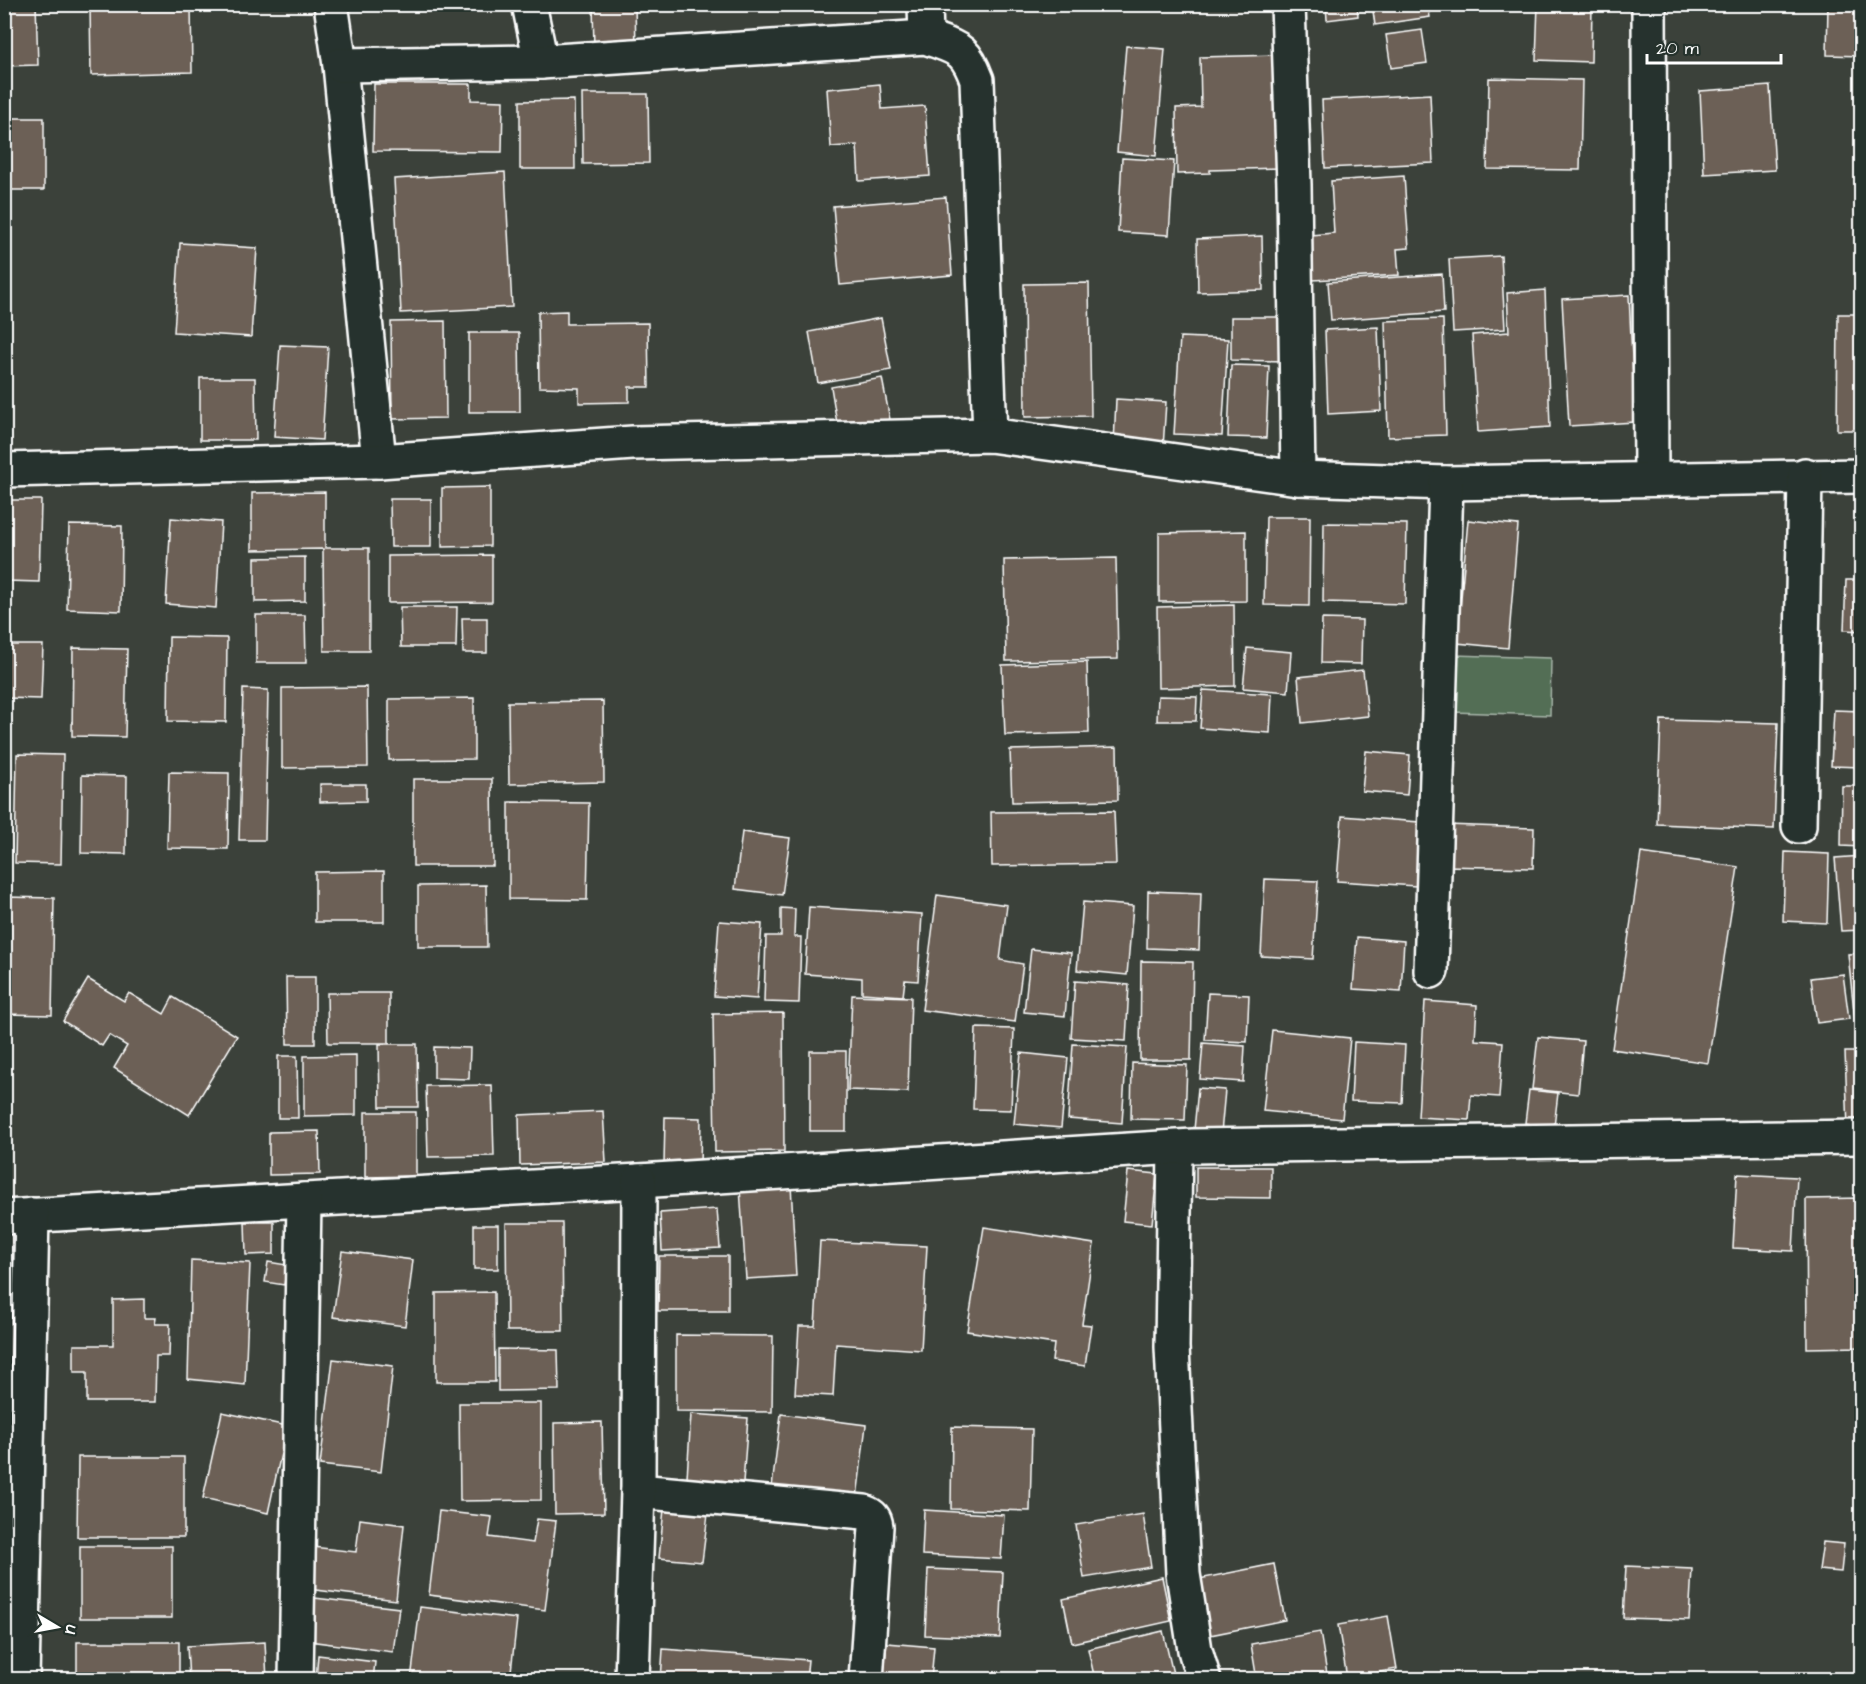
<svg xmlns="http://www.w3.org/2000/svg" width="1866" height="1684" viewBox="0 0 1866 1684" font-family="'Architects Daughter',sans-serif">
  <style>
    .green { fill: #526e55; stroke: #a8b6aa; stroke-width: 1.5 }
    .building { fill: #6c6157; stroke: #fff; stroke-width: 1.5 }
    .lines { fill: none; stroke-linecap: round; stroke-linejoin: round }
    .minor-casing { stroke: #fff; stroke-width: 38 }
    .minor { stroke: #26332d; stroke-width: 33 }
  </style>
  <rect width="100%" height="100%" fill="#3b413a"/>
  <filter id="ink" filterUnits="userSpaceOnUse"><feTurbulence type="fractalNoise" baseFrequency=".0167" numOctaves="2"/><feDisplacementMap in="SourceGraphic" scale="12" xChannelSelector="R" yChannelSelector="G"/><feConvolveMatrix kernelMatrix="1 2 1 2 8 2 1 2 1" color-interpolation-filters="sRGB"/></filter>
  <g filter="url(#ink)">
    <!-- green -->
    <polygon class="green" points="1454,655 1551,658 1550,715 1452,712"/>
    <!-- building -->
    <g class="building">
      <polygon points="4,4 36,4 38,65 4,66"/>
      <polygon points="90,4 191,4 192,72 91,75"/>
      <polygon points="593,4 635,4 636,50 594,50"/>
      <polygon points="1326,4 1357,4 1358,16 1327,20"/>
      <polygon points="1372,4 1428,4 1430,17 1375,25"/>
      <polygon points="1538,4 1592,4 1591,62 1536,60"/>
      <polygon points="1828,4 1862,4 1862,56 1827,55"/>
      <polygon points="1422,30 1427,63 1391,68 1386,35"/>
      <polygon points="1126,46 1165,49 1156,156 1117,152"/>
      <polygon points="1279,55 1280,168 1210,170 1210,173 1177,174 1176,108 1201,107 1200,57"/>
      <polygon points="1489,78 1582,80 1580,170 1487,169"/>
      <polygon points="374,84 471,84 471,100 503,101 502,152 373,151"/>
      <polygon points="880,84 882,109 925,106 930,176 859,181 857,145 831,147 827,89"/>
      <polygon points="1770,86 1775,170 1704,174 1700,91"/>
      <polygon points="582,94 648,94 649,163 583,164"/>
      <polygon points="1430,94 1433,163 1325,168 1322,100"/>
      <polygon points="574,100 575,169 520,169 520,101"/>
      <rect x="4" y="118" width="40" height="72"/>
      <polygon points="1122,158 1174,161 1169,235 1118,232"/>
      <polygon points="505,172 512,307 401,313 394,179"/>
      <polygon points="1404,176 1409,248 1397,249 1399,275 1313,280 1311,235 1334,233 1331,181"/>
      <polygon points="946,197 952,275 840,285 833,206"/>
      <polygon points="1262,236 1263,290 1198,292 1197,239"/>
      <polygon points="180,243 257,248 251,337 174,332"/>
      <polygon points="1501,256 1505,329 1453,332 1449,259"/>
      <polygon points="1442,274 1444,312 1331,320 1328,282"/>
      <polygon points="1089,283 1091,416 1025,417 1024,284"/>
      <polygon points="1545,290 1550,427 1478,432 1472,335 1509,332 1507,293"/>
      <polygon points="1629,295 1635,422 1569,426 1562,299"/>
      <polygon points="567,311 567,324 648,323 649,387 629,387 629,402 579,403 579,388 539,387 538,312"/>
      <polygon points="1838,314 1862,314 1862,430 1837,430"/>
      <polygon points="1231,317 1285,317 1285,361 1231,360"/>
      <polygon points="881,318 891,370 818,383 809,332"/>
      <polygon points="1443,319 1446,435 1388,437 1385,321"/>
      <polygon points="445,321 446,418 392,419 391,322"/>
      <polygon points="1378,327 1381,411 1328,414 1325,330"/>
      <polygon points="469,333 519,333 520,412 469,412"/>
      <polygon points="1180,337 1228,339 1222,436 1174,434"/>
      <polygon points="280,345 328,347 322,440 274,437"/>
      <polygon points="1231,365 1269,366 1266,438 1228,437"/>
      <polygon points="200,378 255,378 256,440 200,440"/>
      <polygon points="882,378 891,425 839,435 831,387"/>
      <polygon points="1116,399 1166,402 1163,448 1114,444"/>
      <polygon points="490,487 490,546 442,547 442,488"/>
      <polygon points="325,492 325,548 369,548 369,651 324,651 323,549 252,550 252,493"/>
      <polygon points="1856,495 1862,495 1862,574 1861,574"/>
      <polygon points="390,499 431,499 431,547 391,547"/>
      <polygon points="7,500 41,500 39,582 6,581"/>
      <polygon points="1266,517 1310,517 1309,606 1264,605"/>
      <polygon points="171,518 221,522 216,608 166,604"/>
      <polygon points="1468,520 1518,525 1508,648 1457,643"/>
      <polygon points="1324,523 1407,524 1405,604 1323,602"/>
      <polygon points="69,525 122,526 121,611 67,609"/>
      <polygon points="1246,531 1246,601 1159,602 1159,533"/>
      <polygon points="492,555 492,602 388,603 388,556"/>
      <polygon points="305,557 305,601 255,602 255,558"/>
      <polygon points="1116,558 1118,659 1006,661 1004,560"/>
      <polygon points="1846,580 1862,580 1862,631 1844,630"/>
      <polygon points="1234,605 1235,686 1158,688 1157,607"/>
      <polygon points="400,607 457,607 456,647 401,647"/>
      <polygon points="256,615 305,615 306,663 256,663"/>
      <polygon points="462,618 487,618 487,653 463,653"/>
      <polygon points="1322,619 1362,620 1361,664 1321,663"/>
      <polygon points="169,637 227,638 226,722 168,721"/>
      <polygon points="4,645 43,645 41,699 4,698"/>
      <polygon points="73,648 127,649 125,737 72,736"/>
      <polygon points="1247,648 1291,652 1288,692 1243,688"/>
      <polygon points="1087,662 1089,733 1005,735 1002,665"/>
      <polygon points="1363,670 1368,716 1302,723 1298,677"/>
      <polygon points="367,687 368,767 282,768 282,688"/>
      <polygon points="243,689 268,690 265,840 239,840"/>
      <polygon points="1203,690 1272,694 1270,733 1200,728"/>
      <polygon points="1158,696 1197,697 1196,721 1157,721"/>
      <polygon points="474,698 474,759 389,760 389,699"/>
      <polygon points="603,701 604,782 509,784 508,702"/>
      <polygon points="1834,710 1862,711 1862,767 1831,766"/>
      <polygon points="1661,720 1778,723 1774,829 1657,824"/>
      <polygon points="1117,747 1118,800 1012,802 1010,750"/>
      <polygon points="1366,751 1410,755 1407,795 1362,791"/>
      <polygon points="17,754 63,755 61,864 15,863"/>
      <polygon points="169,772 229,773 228,849 167,848"/>
      <polygon points="82,775 127,776 126,854 81,853"/>
      <polygon points="413,779 492,779 493,866 413,866"/>
      <polygon points="320,784 366,784 366,801 320,802"/>
      <polygon points="1842,786 1862,786 1862,847 1841,846"/>
      <polygon points="509,802 589,803 587,900 509,899"/>
      <polygon points="1114,811 1116,864 992,866 991,812"/>
      <polygon points="1342,816 1419,822 1416,886 1337,881"/>
      <polygon points="1446,825 1534,828 1533,868 1444,866"/>
      <polygon points="742,832 790,838 782,895 735,889"/>
      <polygon points="1785,852 1829,854 1827,923 1783,921"/>
      <polygon points="1641,853 1738,867 1708,1063 1612,1049"/>
      <polygon points="1862,856 1862,930 1841,931 1835,858"/>
      <polygon points="384,871 384,922 315,922 315,872"/>
      <polygon points="1265,879 1318,881 1313,959 1261,956"/>
      <polygon points="486,885 487,947 418,947 418,886"/>
      <polygon points="1148,891 1201,893 1199,950 1147,948"/>
      <polygon points="937,895 1007,905 1000,960 1023,964 1015,1022 922,1010"/>
      <polygon points="4,897 54,898 52,1015 4,1014"/>
      <polygon points="1083,902 1133,906 1127,975 1077,970"/>
      <polygon points="809,907 922,914 918,981 905,980 903,996 862,993 862,978 805,974"/>
      <polygon points="781,908 795,909 794,937 801,937 799,1003 764,1002 766,936 781,936"/>
      <polygon points="719,921 762,924 757,999 714,996"/>
      <polygon points="1357,937 1404,941 1401,992 1353,989"/>
      <polygon points="1031,949 1071,953 1065,1016 1024,1012"/>
      <polygon points="1862,953 1862,1020 1855,1021 1848,954"/>
      <polygon points="1141,961 1193,962 1191,1060 1140,1060"/>
      <polygon points="1843,974 1849,1019 1817,1023 1811,978"/>
      <polygon points="286,977 315,977 315,1044 287,1044"/>
      <polygon points="88,979 124,1001 129,993 164,1014 173,997 237,1036 189,1115 114,1068 127,1046 109,1035 102,1046 63,1021"/>
      <polygon points="1075,981 1129,985 1126,1041 1071,1038"/>
      <polygon points="327,993 389,993 389,1043 328,1043"/>
      <polygon points="1208,993 1249,995 1247,1042 1205,1040"/>
      <polygon points="852,995 911,997 908,1092 848,1090"/>
      <polygon points="1425,1001 1477,1005 1475,1040 1503,1042 1499,1097 1471,1095 1469,1120 1418,1117"/>
      <polygon points="783,1013 784,1151 715,1152 713,1014"/>
      <polygon points="976,1028 1014,1029 1011,1110 973,1109"/>
      <polygon points="1272,1030 1350,1038 1342,1119 1263,1111"/>
      <polygon points="1538,1037 1583,1041 1578,1094 1532,1089"/>
      <polygon points="1354,1042 1405,1045 1402,1103 1351,1101"/>
      <polygon points="1203,1043 1245,1046 1243,1082 1200,1079"/>
      <polygon points="379,1044 417,1044 418,1107 380,1107"/>
      <polygon points="1073,1044 1127,1047 1122,1123 1068,1119"/>
      <polygon points="434,1047 470,1048 469,1079 434,1078"/>
      <rect x="810" y="1051" width="36" height="80"/>
      <polygon points="1845,1052 1862,1052 1862,1127 1848,1128"/>
      <polygon points="1021,1053 1068,1058 1061,1128 1014,1124"/>
      <polygon points="356,1055 356,1115 304,1116 304,1056"/>
      <polygon points="278,1056 297,1056 298,1118 278,1118"/>
      <polygon points="1132,1063 1187,1065 1185,1120 1131,1119"/>
      <polygon points="492,1085 494,1156 428,1157 426,1086"/>
      <polygon points="1198,1088 1225,1090 1221,1133 1194,1130"/>
      <polygon points="1529,1090 1558,1093 1554,1127 1525,1123"/>
      <polygon points="603,1111 606,1162 520,1165 519,1115"/>
      <polygon points="365,1112 416,1112 416,1176 365,1177"/>
      <polygon points="665,1117 701,1118 700,1166 664,1165"/>
      <polygon points="319,1131 320,1174 269,1175 269,1132"/>
      <polygon points="1196,1167 1271,1167 1271,1198 1196,1197"/>
      <polygon points="1128,1171 1157,1174 1152,1224 1123,1221"/>
      <polygon points="1737,1174 1797,1177 1793,1251 1733,1248"/>
      <polygon points="791,1185 796,1276 746,1279 740,1188"/>
      <polygon points="1862,1198 1862,1347 1807,1348 1806,1199"/>
      <polygon points="717,1209 720,1248 662,1251 660,1213"/>
      <polygon points="245,1222 274,1222 274,1254 246,1255"/>
      <polygon points="506,1223 562,1223 563,1331 507,1331"/>
      <rect x="474" y="1225" width="24" height="44"/>
      <polygon points="984,1227 1094,1244 1082,1324 1091,1325 1085,1366 1052,1361 1054,1344 967,1331"/>
      <polygon points="820,1241 927,1246 921,1350 836,1344 833,1396 795,1394 799,1326 815,1326"/>
      <polygon points="342,1251 413,1260 405,1326 333,1317"/>
      <polygon points="659,1256 728,1256 728,1311 658,1311"/>
      <polygon points="191,1260 250,1263 245,1385 188,1379"/>
      <polygon points="268,1262 287,1265 284,1285 265,1282"/>
      <polygon points="494,1292 495,1382 436,1382 436,1293"/>
      <polygon points="144,1299 144,1318 156,1318 155,1324 170,1324 169,1356 156,1356 155,1402 87,1402 87,1372 74,1372 74,1345 113,1345 113,1300"/>
      <polygon points="676,1335 773,1336 772,1412 676,1411"/>
      <polygon points="498,1349 558,1350 559,1390 498,1391"/>
      <polygon points="333,1359 393,1366 381,1472 320,1465"/>
      <polygon points="459,1403 541,1403 541,1500 460,1501"/>
      <polygon points="222,1412 287,1426 268,1513 203,1498"/>
      <polygon points="691,1414 748,1418 743,1482 687,1478"/>
      <polygon points="781,1414 866,1425 856,1506 771,1495"/>
      <polygon points="602,1422 604,1513 555,1514 554,1423"/>
      <polygon points="952,1427 1032,1429 1030,1511 951,1509"/>
      <polygon points="11,1440 16,1562 4,1562 4,1441"/>
      <polygon points="78,1457 184,1457 184,1537 77,1537"/>
      <polygon points="664,1509 708,1514 702,1562 659,1558"/>
      <polygon points="924,1510 1004,1515 1001,1559 922,1555"/>
      <polygon points="439,1511 492,1517 489,1537 533,1543 537,1519 556,1521 545,1610 429,1595"/>
      <polygon points="1143,1514 1151,1567 1084,1578 1076,1525"/>
      <polygon points="360,1519 404,1525 396,1600 308,1589 313,1547 356,1552"/>
      <polygon points="1823,1542 1844,1544 1841,1572 1819,1570"/>
      <rect x="80" y="1546" width="92" height="72"/>
      <polygon points="1274,1564 1285,1620 1205,1636 1194,1580"/>
      <polygon points="1626,1566 1692,1569 1689,1620 1623,1618"/>
      <polygon points="928,1569 1003,1572 1000,1638 925,1635"/>
      <polygon points="1162,1577 1171,1621 1072,1643 1063,1599"/>
      <polygon points="306,1597 399,1608 393,1652 301,1640"/>
      <polygon points="420,1607 517,1619 510,1680 411,1680"/>
      <polygon points="1388,1616 1397,1669 1347,1678 1338,1625"/>
      <polygon points="1163,1631 1174,1678 1095,1680 1088,1649"/>
      <polygon points="1320,1632 1328,1680 1257,1680 1251,1644"/>
      <rect x="77" y="1642" width="102" height="38"/>
      <polygon points="265,1642 267,1680 189,1680 187,1646"/>
      <polygon points="887,1643 934,1647 931,1680 883,1680"/>
      <polygon points="663,1649 808,1660 806,1680 661,1680"/>
      <polygon points="318,1655 375,1662 373,1680 316,1680"/>
    </g>
    <g class="lines">
      <!-- minor casing -->
      <g class="minor-casing">
        <g id="minor">
          <polyline points="331,4 340,65 379,461"/>
          <polyline points="529,4 541,62"/>
          <polyline points="925,4 926,37"/>
          <polyline points="1288,4 1294,185 1298,478"/>
          <polyline points="1649,4 1651,479"/>
          <path d="M340,65L541,62L926,37C957,49 965,47 977,80L990,435"/>
          <polyline points="4,470 379,461 633,443 990,435 1298,478 1446,483 1862,476"/>
          <polyline points="1799,826 1805,475"/>
          <polyline points="1431,971 1446,483"/>
          <polyline points="1175,1148 1172,1347 1183,1574 1195,1650 1204,1680"/>
          <polyline points="4,1217 639,1181 1193,1146 1862,1137"/>
          <path d="M638,1491L864,1512C872,1515 875,1518 876,1527L866,1680"/>
          <polyline points="22,1680 32,1215"/>
          <polyline points="296,1680 304,1200"/>
          <polyline points="632,1680 638,1491 639,1181"/>
        </g>
      </g>
      <!-- minor -->
      <use href="#minor" class="minor"/>
    </g>
  </g>
  <!-- margin -->
  <rect width="1866" height="1684" fill="none" stroke="#26332d" stroke-width="24"/>
  <rect x="12" y="12" width="1842" height="1660" fill="none" stroke="#fff" stroke-width="2" filter="url(#ink)"/>
  <!-- north arrow -->
  <g transform="translate(57 1627) rotate(100)" stroke="#26332d" stroke-width="4.5" paint-order="stroke">
  <path d="M0-4.5L10 22L0 15L-10 22Z" fill="#ffffff"/>
  <text y="-9" font-size="16" font-weight="bold" text-anchor="middle" fill="#ffffff">U</text>
  </g>
  <!-- scale -->
  <path d="M1647 54v9h134v-9" fill="none" stroke="#ffffff" stroke-width="3"/>
  <text x="1656" y="54" font-size="18" fill="#ffffff" stroke="#26332d" stroke-width="4.5" paint-order="stroke">20 m</text>
</svg>
